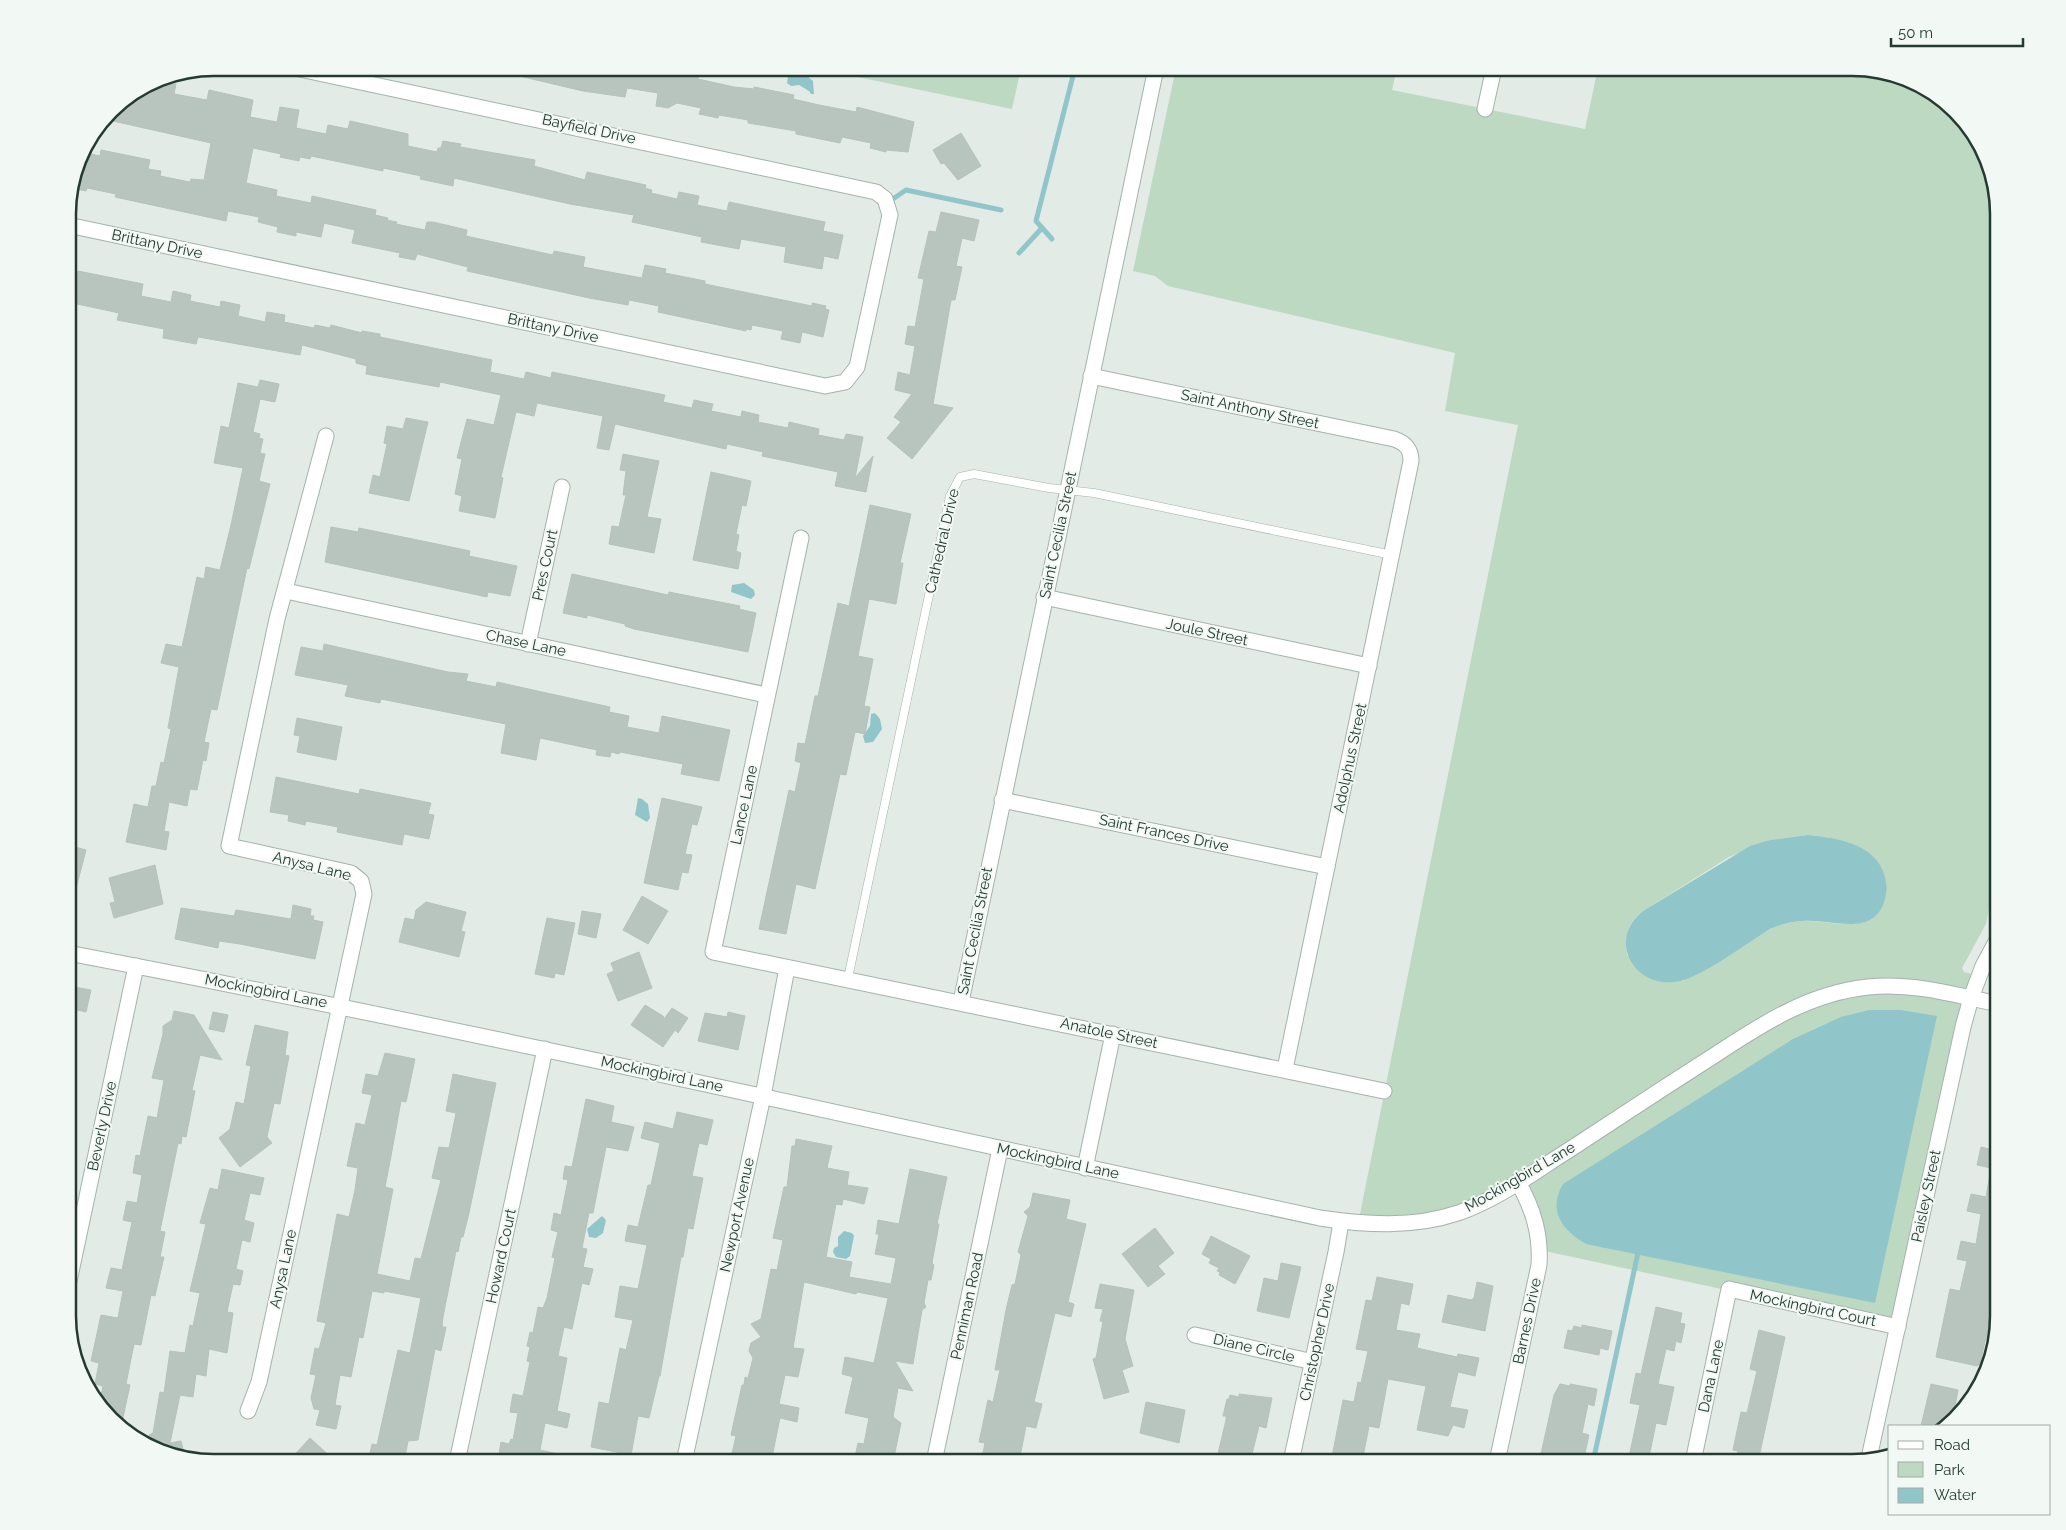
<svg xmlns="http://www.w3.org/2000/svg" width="2066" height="1530" viewBox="0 0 2066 1530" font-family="Raleway,sans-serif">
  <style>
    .green { fill: #bdd9c2; fill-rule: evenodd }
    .water { fill: #90c6ca }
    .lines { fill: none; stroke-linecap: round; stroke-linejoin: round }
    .stream { stroke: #90c6ca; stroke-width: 5 }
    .building { fill: #b8c5bf; stroke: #b5c3bc }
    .service-casing { stroke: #a5b2ac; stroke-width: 9 }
    .minor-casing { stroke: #a5b2ac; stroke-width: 17 }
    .tertiary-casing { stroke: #a5b2ac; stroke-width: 17 }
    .service { stroke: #fff; stroke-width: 8 }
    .minor { stroke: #fff; stroke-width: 15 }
    .tertiary { stroke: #fff; stroke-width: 15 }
    .labels { text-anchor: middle; stroke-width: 4; stroke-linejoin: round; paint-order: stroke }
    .street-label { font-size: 15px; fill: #243a32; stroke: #f2f8f4 }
    .rim { fill: none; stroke: #243a32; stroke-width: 2.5 }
  </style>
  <rect width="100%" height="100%" fill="#e2ebe6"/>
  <!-- green -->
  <g class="green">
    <polygon points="814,68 1021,68 1012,109"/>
    <path d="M1176,68H1397L1392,90L1585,129L1598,68H1852L1899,75L1941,98L1983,149L1998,214V865L1986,924L1962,968L1964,972L1979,976L1898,1327L1540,1250L1518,1182L1469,1208L1358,1224L1518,425L1445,411L1455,353L1168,286L1155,276L1133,271ZM1808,835L1827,837L1862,849L1879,912C1858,933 1831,920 1804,921C1792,921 1780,925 1770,929L1683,981L1627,955C1625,936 1627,923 1643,911L1729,857L1770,840Z"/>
  </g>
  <!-- water -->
  <g class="water">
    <polygon points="802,72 813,81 814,94 811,94 809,91 799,85 791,86 787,83 788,77"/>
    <polygon points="744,583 754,590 755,595 751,599 731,592 732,585"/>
    <polygon points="875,713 880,719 882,729 873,742 865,743 863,736 870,726 871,714"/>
    <polygon points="638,798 642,799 648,804 650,818 647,822 635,815"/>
    <path d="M1808,835C1830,837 1864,842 1878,862C1884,871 1888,883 1886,894C1878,940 1834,919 1803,921C1791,921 1780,925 1770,929C1749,942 1701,977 1680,981C1636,991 1605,941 1643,911L1750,846L1770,840Z"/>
    <path d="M1869,1010H1901L1937,1016L1875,1303L1586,1244C1563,1231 1547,1211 1563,1184L1793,1039L1841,1017Z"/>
    <polygon points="602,1216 606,1220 603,1233 596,1238 589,1237 587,1229"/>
    <polygon points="844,1231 852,1233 854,1236 850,1256 846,1259 836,1257 833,1252 834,1248 838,1246 838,1237"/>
  </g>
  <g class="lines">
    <!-- stream -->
    <g class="stream">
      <polyline points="887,203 906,190 1001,210"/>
      <polyline points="1052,239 1036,221 1075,68"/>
      <polyline points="1019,253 1042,228"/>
      <polyline points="1593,1462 1639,1248"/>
    </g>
  </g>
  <!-- building -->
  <g class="building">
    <polygon points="512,68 700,68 698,79 734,87 754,89 754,87 794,95 793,99 819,105 856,112 857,107 914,122 908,152 886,150 886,152 870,148 871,143 842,137 840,143 796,134 796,131 748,123 748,120 719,115 718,118 699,114 701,108 677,103 668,108 656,106 658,93 627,88 625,97 583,91 511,74"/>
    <polygon points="156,80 176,84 174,94 207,100 209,90 253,100 250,117 277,122 280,107 299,110 296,128 326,134 328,125 348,129 350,121 408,134 408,146 437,152 438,148 441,148 443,141 461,144 460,147 535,160 534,166 585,180 587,172 646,185 645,188 652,190 651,193 677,199 679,192 699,196 697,205 727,211 729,202 825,222 823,231 843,235 838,259 824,256 822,269 784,262 786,247 741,239 739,249 701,242 702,237 632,222 634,215 570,204 454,178 453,186 420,179 421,176 383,168 383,171 311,156 310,159 300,157 299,161 280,157 281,154 253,148 246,183 277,190 276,196 311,203 312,196 376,210 375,215 388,218 387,220 397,222 396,224 425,230 427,222 433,222 467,230 466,236 553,255 554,251 585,257 583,267 642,278 645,265 666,269 665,273 705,281 705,284 812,306 812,303 826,306 825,309 829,310 823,337 802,332 800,343 781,339 783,331 752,325 751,330 746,329 746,331 658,312 659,306 629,300 628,305 589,298 467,271 468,267 417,254 415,260 399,257 400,253 352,243 355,230 324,223 321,237 296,232 296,236 277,232 278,227 258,222 259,217 228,211 226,221 115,197 116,194 87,188 86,191 72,188 79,158 82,152 100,156 101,150 150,160 148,169 161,171 160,176 190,182 191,179 204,180 211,143 104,119 111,110"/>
    <polygon points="961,133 981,166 958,180 944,163 941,164 933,150"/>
    <polygon points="941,212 979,220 974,241 962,238 956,266 962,267 955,300 951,300 933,404 953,408 912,459 887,438 901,422 894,417 912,394 895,390 898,372 910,375 915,346 905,344 908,326 915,327 924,279 918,278 929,231 936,232"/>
    <polygon points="78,271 143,284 141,296 171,302 173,291 191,295 190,301 220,307 221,301 240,305 238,316 265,322 267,312 285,315 284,322 314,328 315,325 330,328 331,325 362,333 362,331 380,334 380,337 492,360 490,372 524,379 526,372 551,378 552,372 665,395 663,402 692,408 694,400 713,404 711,411 741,417 742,411 759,415 758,422 788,428 789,422 819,429 818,435 844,440 846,434 863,437 855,478 873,456 866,492 835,486 838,472 762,456 763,452 727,444 726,449 615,424 609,450 597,448 603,416 537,403 534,416 516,412 501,477 503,478 495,518 459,511 462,496 455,494 462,459 457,458 467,419 494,425 501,395 440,382 439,387 366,374 367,366 356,363 356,359 302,345 300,355 198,337 196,344 163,338 164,329 117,320 119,313 68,302 68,275 77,277"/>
    <polygon points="260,380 279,384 275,402 260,399 253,432 260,434 259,438 263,439 260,453 265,454 259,481 270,484 249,569 247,568 217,710 211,709 204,742 209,743 206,761 203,760 197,790 190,789 187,806 169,802 164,831 169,832 166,850 126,842 134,804 148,807 152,786 156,786 161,762 164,763 171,729 168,728 179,667 161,663 166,644 182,647 197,577 204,579 206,567 220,570 231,525 243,468 214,463 221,426 229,428 238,383 258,387"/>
    <polygon points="406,418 428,422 409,501 369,493 373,475 380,477 387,444 384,443 387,426 403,429"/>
    <polygon points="623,454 659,461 647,517 661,519 654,553 609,544 612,526 619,527 626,495 623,495 626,471 620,470"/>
    <polygon points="711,472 751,481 746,506 742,505 736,534 739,535 736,551 741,553 738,569 693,560"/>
    <polygon points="870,505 911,514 900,563 903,563 896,604 869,599 858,656 873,659 864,706 870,707 865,734 855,732 846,775 840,774 815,889 796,884 786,934 759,929 789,790 795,792 801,763 795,761 798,743 805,744 815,696 818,696 838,603 849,606"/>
    <polygon points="331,527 358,532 359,528 432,543 470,551 469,556 517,566 510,596 488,592 487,597 325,562"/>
    <polygon points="572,574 668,595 669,592 740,606 739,609 756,613 748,652 634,629 625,626 625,624 587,615 587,618 563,613"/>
    <polygon points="324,644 448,672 468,674 466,681 496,687 497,682 610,707 609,712 629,716 627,727 659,733 662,716 730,730 719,781 681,774 683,764 620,752 619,754 611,752 610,757 596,755 597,750 540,738 536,760 501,753 506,724 381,699 380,703 345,696 348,685 295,675 301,647 323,651"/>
    <polygon points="297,718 342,727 336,760 297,752 300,736 294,735"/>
    <polygon points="276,777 359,794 360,789 431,803 428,814 434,815 429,839 404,834 402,845 337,832 338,827 306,821 305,825 288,821 289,815 270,812"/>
    <polygon points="662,798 702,807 697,825 692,824 685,854 692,855 688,873 682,872 678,890 644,883"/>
    <polygon points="68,845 86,850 73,900 68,900"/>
    <polygon points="155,865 163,904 114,918 110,903 115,902 109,878"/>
    <polygon points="642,896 668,911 648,944 623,930"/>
    <polygon points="426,902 466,912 461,931 465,932 459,957 399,942 405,918 414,920 416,910"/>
    <polygon points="293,905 311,909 310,916 314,916 313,920 323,922 315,959 240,944 219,941 218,948 175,939 181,908 234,916 236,910 291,919"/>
    <polygon points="582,911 601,914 596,938 578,934"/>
    <polygon points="547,918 575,923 564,975 555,973 554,978 535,974"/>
    <polygon points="639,952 652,988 618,1001 607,974 614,971 611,963"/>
    <polygon points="68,986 91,990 86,1012 68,1008"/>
    <polygon points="645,1005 663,1016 664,1019 672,1008 688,1018 678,1033 675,1030 663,1047 631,1025"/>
    <polygon points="174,1011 194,1015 222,1060 200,1055 192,1090 195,1091 186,1137 182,1136 181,1144 178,1143 160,1231 165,1232 160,1257 164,1257 160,1274 155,1296 151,1295 141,1345 134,1344 126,1384 130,1385 121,1427 100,1401 103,1386 95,1384 99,1363 91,1361 101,1315 118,1318 123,1291 106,1288 111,1268 122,1270 132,1222 123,1220 127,1201 137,1203 142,1175 133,1173 136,1155 140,1156 148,1116 157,1118 164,1080 152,1078 163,1034 163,1026 172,1020"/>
    <polygon points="213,1012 228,1015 224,1032 209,1029"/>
    <polygon points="728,1012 745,1016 738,1050 698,1041 705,1013 727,1017"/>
    <polygon points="255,1025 288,1032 285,1055 289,1056 280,1104 274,1103 267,1137 272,1143 240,1167 219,1138 230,1129 236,1102 244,1104 251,1066 246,1065"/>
    <polygon points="385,1053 415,1059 406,1102 401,1101 391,1156 385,1187 393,1189 377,1274 410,1281 415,1258 421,1259 441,1180 432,1178 439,1147 449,1148 456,1113 446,1111 453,1074 496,1083 469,1213 463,1237 461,1237 458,1252 456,1251 443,1317 442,1327 446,1327 441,1351 435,1349 418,1440 408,1441 404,1462 368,1462 372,1444 377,1445 398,1350 410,1353 421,1298 384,1291 384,1293 372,1291 363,1338 359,1337 351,1377 340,1375 335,1405 341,1406 336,1429 316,1425 320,1410 314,1409 311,1398 316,1375 310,1374 315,1348 319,1349 326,1323 317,1321 337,1214 349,1217 355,1190 358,1168 347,1166 356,1123 365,1125 372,1095 362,1093 366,1074 378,1076"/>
    <polygon points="586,1099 614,1106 611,1122 634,1127 628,1151 606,1147 593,1213 589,1213 582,1248 587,1249 583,1267 593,1269 589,1285 582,1283 572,1329 564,1327 558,1356 567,1358 557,1411 570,1414 567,1428 545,1423 540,1450 572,1457 571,1462 512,1462 498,1460 501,1442 509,1444 511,1439 513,1440 518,1413 510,1412 513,1394 523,1396 530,1362 527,1361 530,1347 527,1346 530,1332 533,1333 538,1307 543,1308 547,1298 555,1258 552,1257 558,1232 551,1230 554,1213 561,1215 568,1180 563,1179 565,1166 572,1167"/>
    <polygon points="677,1112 713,1120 707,1145 699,1143 692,1176 703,1178 693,1229 688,1228 683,1257 681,1257 660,1376 659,1376 649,1418 638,1416 631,1455 591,1447 599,1402 609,1404 620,1348 626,1350 633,1320 615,1317 620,1286 638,1289 647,1245 625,1241 628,1225 638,1227 648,1185 651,1185 660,1143 641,1138 645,1122 673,1129"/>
    <polygon points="796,1139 832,1146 827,1168 849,1172 847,1185 868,1188 864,1204 843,1199 842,1205 836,1204 826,1257 852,1262 849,1277 891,1284 896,1258 875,1254 879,1234 876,1234 878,1220 899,1224 910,1169 947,1177 937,1224 939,1224 932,1263 934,1265 931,1280 928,1280 924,1303 926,1307 922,1310 913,1364 895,1361 913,1391 898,1388 893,1417 901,1423 893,1462 854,1462 858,1443 864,1444 869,1418 845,1413 853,1377 842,1374 845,1357 874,1363 888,1298 857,1292 856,1294 804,1282 793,1348 804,1349 798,1377 785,1375 779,1404 799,1408 797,1422 780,1418 771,1462 730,1462 736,1436 731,1435 742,1385 744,1385 745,1377 748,1378 753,1358 749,1351 751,1343 761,1337 751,1324 761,1319 771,1269 777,1270 783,1240 773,1238 784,1187 787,1187 792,1146 795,1146"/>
    <polygon points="1981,1147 1998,1151 1998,1284 1980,1364 1977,1366 1936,1357 1950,1289 1960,1291 1967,1261 1957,1259 1961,1241 1976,1244 1981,1214 1967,1211 1971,1194 1986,1197 1991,1168 1977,1165"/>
    <polygon points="222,1169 264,1178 260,1195 250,1193 244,1220 254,1223 250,1242 242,1240 236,1269 243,1271 240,1285 233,1284 227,1312 233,1313 227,1353 209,1349 206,1376 196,1374 193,1397 180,1395 170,1443 181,1441 184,1453 175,1456 167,1455 152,1447 149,1435 153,1433 160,1392 164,1393 170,1351 185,1353 190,1325 193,1326 200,1293 190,1291 206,1224 200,1223 210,1188 218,1190"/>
    <polygon points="1033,1193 1070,1200 1066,1219 1086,1224 1068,1302 1074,1304 1071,1317 1055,1313 1034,1402 1042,1404 1036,1428 1026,1426 1019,1462 981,1462 985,1443 979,1442 988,1400 993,1402 1000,1370 995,1370 1006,1310 1012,1285 1015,1284 1021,1255 1018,1252 1028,1216 1024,1212 1030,1207"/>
    <polygon points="1155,1228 1174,1253 1158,1266 1165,1274 1148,1287 1122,1254"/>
    <polygon points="1211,1236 1250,1256 1235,1284 1219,1275 1220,1272 1217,1271 1219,1268 1209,1263 1211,1259 1202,1254"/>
    <polygon points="1281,1263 1301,1267 1289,1318 1257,1311 1264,1278 1278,1281"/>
    <polygon points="1377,1277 1413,1284 1409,1305 1401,1303 1396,1330 1420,1334 1417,1348 1457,1357 1458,1354 1479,1358 1475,1376 1458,1372 1450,1407 1468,1410 1464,1428 1453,1425 1448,1436 1417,1430 1426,1386 1388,1379 1379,1428 1369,1426 1362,1462 1331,1462 1343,1400 1354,1402 1358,1382 1361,1383 1368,1351 1356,1349 1366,1300 1372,1301"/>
    <polygon points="1477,1282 1493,1286 1485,1331 1442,1322 1448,1295 1471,1300 1474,1298"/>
    <polygon points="1100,1284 1134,1290 1125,1339 1133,1366 1122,1370 1129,1392 1104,1399 1093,1359 1096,1358 1103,1322 1100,1321 1103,1309 1095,1308"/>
    <polygon points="1656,1307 1682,1313 1680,1323 1685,1324 1681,1343 1676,1341 1674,1351 1666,1349 1658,1384 1674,1387 1666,1425 1656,1423 1648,1462 1628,1462 1640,1405 1630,1403 1636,1373 1641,1374"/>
    <polygon points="1582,1325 1612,1331 1608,1350 1600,1348 1599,1355 1564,1348 1568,1330 1572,1331 1574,1326 1582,1328"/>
    <polygon points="1759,1330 1785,1337 1758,1462 1736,1462 1738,1451 1733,1450 1741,1412 1747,1413 1757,1371 1750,1369"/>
    <polygon points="1560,1384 1570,1386 1570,1384 1597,1389 1594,1406 1588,1404 1582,1433 1589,1435 1583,1462 1541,1454 1554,1395"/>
    <polygon points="1931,1384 1958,1390 1953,1418 1943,1426 1921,1426"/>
    <polygon points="1239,1394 1272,1398 1266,1428 1259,1426 1250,1462 1216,1462 1226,1420 1226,1416 1223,1416 1227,1399 1229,1399 1230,1395 1239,1397"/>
    <polygon points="1146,1402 1185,1410 1179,1443 1140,1433"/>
    <polygon points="310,1438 336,1462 288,1462"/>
  </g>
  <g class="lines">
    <!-- service casing -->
    <g class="service-casing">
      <polyline id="service" points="848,978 950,496 960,477 974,474 1049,488 1094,493 1392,555"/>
    </g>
    <!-- minor casing -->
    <g class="minor-casing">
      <g id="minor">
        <polyline points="1485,109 1494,68"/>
        <polyline points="68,225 825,386 845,382 857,367 890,215 885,199 876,192 295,68"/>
        <path d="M1091,376L1394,439C1406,443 1411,449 1411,461L1285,1069"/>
        <polyline points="801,538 713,952 1384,1091"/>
        <polyline points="286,591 766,695"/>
        <polyline points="1044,597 1369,666"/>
        <polyline points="528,644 562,487"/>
        <polyline points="1002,800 1327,867"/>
        <polyline points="1971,998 1983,966 1998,938"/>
        <polyline points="961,1002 1156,68"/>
        <polyline points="1085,1168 1113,1034"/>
        <polyline points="68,1286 136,966"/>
        <polyline points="1195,1335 1313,1362"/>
        <polyline points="248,1411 259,1382 364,894 361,881 351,873 229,846 277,619 326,436"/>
        <polyline points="457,1462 545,1049"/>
        <polyline points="684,1462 763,1096 787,968"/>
        <polyline points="934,1462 1000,1149"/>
        <polyline points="1291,1462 1336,1252 1341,1222"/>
        <path d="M1497,1462L1539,1265C1541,1234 1533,1209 1518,1182"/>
        <polyline points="1693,1462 1729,1289 1898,1327"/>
      </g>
    </g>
    <!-- tertiary casing -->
    <g class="tertiary-casing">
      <g id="tertiary">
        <path d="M68,953C487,1033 903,1128 1320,1218C1366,1225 1413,1228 1458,1213C1498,1199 1534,1172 1569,1150C1619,1117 1668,1085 1718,1053C1765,1022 1811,993 1868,987C1912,982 1956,995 1998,1004"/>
        <polyline points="1869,1458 1963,1027 1971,998"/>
      </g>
    </g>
    <!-- service -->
    <use href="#service" class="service"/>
    <!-- minor -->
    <use href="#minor" class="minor"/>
    <!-- tertiary -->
    <use href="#tertiary" class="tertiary"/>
  </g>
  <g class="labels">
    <!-- street labels -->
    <g class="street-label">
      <text transform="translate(589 129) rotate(12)" y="5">Bayfield Drive</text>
      <text transform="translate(157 244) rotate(12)" y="5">Brittany Drive</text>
      <text transform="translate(553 328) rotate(12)" y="5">Brittany Drive</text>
      <text transform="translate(1250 409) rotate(12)" y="5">Saint Anthony Street</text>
      <text transform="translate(1058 535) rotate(-78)" y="5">Saint Cecilia Street</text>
      <text transform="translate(942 541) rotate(-77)" y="5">Cathedral Drive</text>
      <text transform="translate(545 565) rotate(-78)" y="5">Pres Court</text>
      <text transform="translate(1207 632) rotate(12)" y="5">Joule Street</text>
      <text transform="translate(526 643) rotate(12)" y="5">Chase Lane</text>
      <text transform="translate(1350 758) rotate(-78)" y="5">Adolphus Street</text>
      <text transform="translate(744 805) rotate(-78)" y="5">Lance Lane</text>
      <text transform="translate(1164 833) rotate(12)" y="5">Saint Frances Drive</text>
      <text transform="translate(312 866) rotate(14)" y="5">Anysa Lane</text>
      <text transform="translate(975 931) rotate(-79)" y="5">Saint Cecilia Street</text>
      <text transform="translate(266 991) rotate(11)" y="5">Mockingbird Lane</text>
      <text transform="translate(1109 1033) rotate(12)" y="5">Anatole Street</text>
      <text transform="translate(662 1074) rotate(12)" y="5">Mockingbird Lane</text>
      <text transform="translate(102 1126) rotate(-78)" y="5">Beverly Drive</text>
      <text transform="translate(1058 1161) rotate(12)" y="5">Mockingbird Lane</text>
      <text transform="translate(1520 1177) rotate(-30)" y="5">Mockingbird Lane</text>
      <text transform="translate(1926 1196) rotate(-78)" y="5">Paisley Street</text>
      <text transform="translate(737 1215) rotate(-78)" y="5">Newport Avenue</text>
      <text transform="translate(501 1256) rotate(-78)" y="5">Howard Court</text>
      <text transform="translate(283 1269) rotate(-78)" y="5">Anysa Lane</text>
      <text transform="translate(967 1306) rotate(-78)" y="5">Penniman Road</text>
      <text transform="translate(1813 1308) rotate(12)" y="5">Mockingbird Court</text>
      <text transform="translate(1527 1321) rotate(-78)" y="5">Barnes Drive</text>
      <text transform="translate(1317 1342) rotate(-78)" y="5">Christopher Drive</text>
      <text transform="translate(1254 1348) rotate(13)" y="5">Diane Circle</text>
      <text transform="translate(1711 1376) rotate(-78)" y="5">Dana Lane</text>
    </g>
  </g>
  <!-- crop -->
  <path d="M0 0H2066V1530H0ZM214 76H1852A138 138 0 0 1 1990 214V1316A138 138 0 0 1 1852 1454H214A138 138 0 0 1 76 1316V214A138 138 0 0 1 214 76Z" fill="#f2f8f4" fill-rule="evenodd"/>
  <path class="rim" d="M214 76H1852A138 138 0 0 1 1990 214V1316A138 138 0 0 1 1852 1454H214A138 138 0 0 1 76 1316V214A138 138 0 0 1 214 76Z"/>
  <!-- legend -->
  <rect x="1888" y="1425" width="162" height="90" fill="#f2f8f4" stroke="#a0aca6"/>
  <rect x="1898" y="1441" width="25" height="8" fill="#ffffff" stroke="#a0aca6"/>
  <text x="1934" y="1450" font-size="15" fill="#243a32">Road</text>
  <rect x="1898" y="1462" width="25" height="15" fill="#bdd9c2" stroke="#a0aca6"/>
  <text x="1934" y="1475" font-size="15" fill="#243a32">Park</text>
  <rect x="1898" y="1488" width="25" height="15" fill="#90c6ca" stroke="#a0aca6"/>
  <text x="1934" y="1500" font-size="15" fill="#243a32">Water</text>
  <!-- scale -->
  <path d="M1891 38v8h132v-8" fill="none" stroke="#243a32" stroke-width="2.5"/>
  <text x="1898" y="38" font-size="15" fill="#243a32" stroke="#f2f8f4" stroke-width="4" paint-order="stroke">50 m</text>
</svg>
